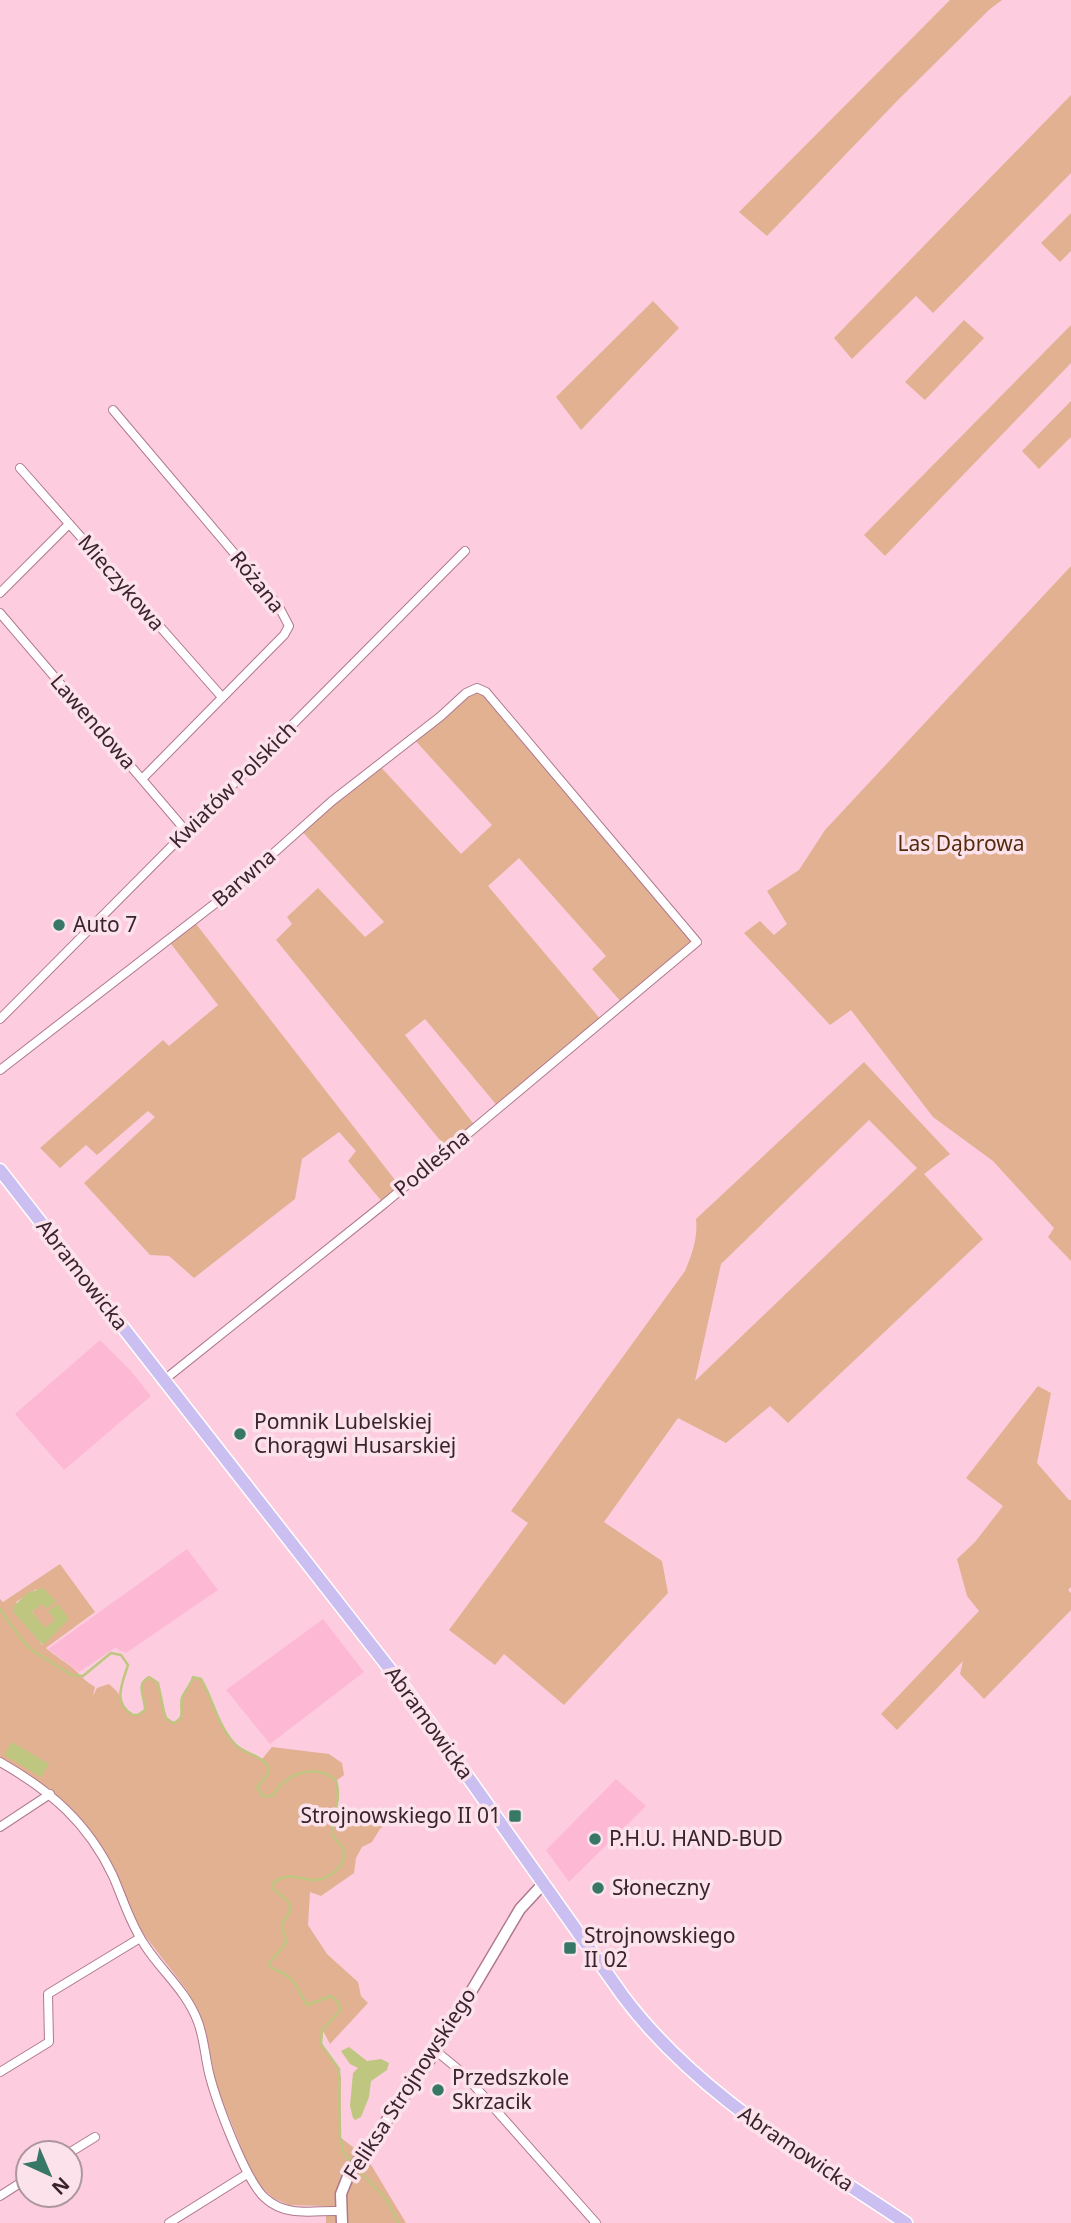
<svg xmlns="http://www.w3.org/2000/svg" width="1071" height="2223" viewBox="0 0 1071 2223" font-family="'Noto Sans',sans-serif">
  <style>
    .built { fill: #fdb9d3 }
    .green { fill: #e1b192; fill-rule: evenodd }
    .water { fill: #bec680 }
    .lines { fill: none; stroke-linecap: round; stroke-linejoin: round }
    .stream { stroke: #bec680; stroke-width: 2.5 }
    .street-casing { stroke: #af788e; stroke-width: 10 }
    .secondary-casing { stroke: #af788e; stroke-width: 13 }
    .primary-casing { stroke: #fff; stroke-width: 15 }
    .street { stroke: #fff; stroke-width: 8 }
    .secondary { stroke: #fff; stroke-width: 10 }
    .primary { stroke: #cbbff2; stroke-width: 12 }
    .poi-dot { fill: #377766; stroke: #fbe2eb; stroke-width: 2.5 }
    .labels { text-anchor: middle; stroke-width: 7; stroke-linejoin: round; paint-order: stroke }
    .street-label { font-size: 21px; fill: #3a232d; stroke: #fbe2eb }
    .park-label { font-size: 21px; fill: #542c0d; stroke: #fbe2eb }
    .poi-label { font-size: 21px; fill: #3a232d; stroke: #fbe2eb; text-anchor: start }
  </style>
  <rect width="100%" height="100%" fill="#fdcddf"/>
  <!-- built -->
  <g class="built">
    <polygon points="100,1340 130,1370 151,1396 64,1470 15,1414"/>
    <polygon points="187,1549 218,1590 126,1653 115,1648 79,1672 48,1649"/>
    <polygon points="323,1619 364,1672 270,1744 226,1690"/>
    <polygon points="616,1779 646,1806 569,1882 546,1850"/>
  </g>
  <!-- green -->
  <g class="green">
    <polygon points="950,0 1002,0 990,9 898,100 767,236 739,212"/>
    <polygon points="1071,95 1071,173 933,313 916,296 852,359 834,338"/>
    <polygon points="1071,213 1071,251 1060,262 1041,243"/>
    <polygon points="653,301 679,328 581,430 556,397"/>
    <polygon points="964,320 984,338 925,400 905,382"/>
    <polygon points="1071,325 1071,363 885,556 864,535"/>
    <polygon points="1071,401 1071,437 1039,469 1022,451"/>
    <polygon points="1071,566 1071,1261 1048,1237 1054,1228 993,1161 933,1117 851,1010 830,1025 744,933 760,921 774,935 787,924 767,891 799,870 825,830"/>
    <polygon points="486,692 697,942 623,1004 592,969 606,956 519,858 488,886 602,1021 499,1108 425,1019 405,1035 476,1127 448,1150 276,940 292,924 287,917 318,888 365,937 384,922 300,829 379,765 461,854 492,825 413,738 466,693"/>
    <polygon points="193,920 402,1189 384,1204 348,1161 356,1151 339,1132 302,1159 295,1199 194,1278 169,1256 150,1255 84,1183 155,1117 148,1111 97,1155 86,1145 60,1168 40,1148 163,1040 169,1046 218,1005 168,940"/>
    <path d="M864,1062L950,1154L924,1174L983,1239L788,1423L770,1406L726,1443L678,1418L604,1522L662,1561L668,1593L564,1705L504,1654L495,1665L449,1630L528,1523L511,1511L685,1271C692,1254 698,1238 696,1219ZM869,1120L917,1168L695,1381L721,1264Z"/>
    <polygon points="1038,1386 1051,1393 1037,1463 1069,1500 1071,1500 1071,1587 1068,1590 1071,1593 1071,1610 984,1699 960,1674 963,1661 897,1730 881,1714 979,1611 967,1596 957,1559 975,1542 1003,1506 966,1478"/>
    <path d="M60,1564L95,1612L46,1648C55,1656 66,1662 74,1669C82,1677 85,1681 95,1687L93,1696L97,1688L109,1684C112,1687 116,1690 118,1693C125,1704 123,1714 138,1715L145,1709L141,1684L145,1679L153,1678C165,1691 157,1713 173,1723L181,1718L182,1698L193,1677L201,1679L203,1683L223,1728L236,1745L262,1759L272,1747L329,1754L342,1763L344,1775L336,1781L339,1798L337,1809L357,1821L397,1809L398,1814L380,1829L372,1842L362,1847L356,1858L354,1873L321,1896L310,1892L308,1925L327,1954L358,1982L361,1996L368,2003L330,2044L323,2031C316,2051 337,2059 341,2077L340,2137L358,2151L342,2174L354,2177L367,2158L406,2223H326V2206L289,2205L273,2198L260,2185L249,2167L216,2085L206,2032L197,2008L186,1989L142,1932L105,1851L52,1790L0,1758V1599L3,1602ZM36,1589L42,1603L32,1612L45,1629L56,1620L42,1645L16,1602Z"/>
  </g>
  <!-- water -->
  <g class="water">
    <polygon points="43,1588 56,1601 47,1609 42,1604 32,1612 45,1628 55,1620 48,1611 58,1604 67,1616 67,1621 43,1645 13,1612 13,1607 27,1593"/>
    <polygon points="12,1742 49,1764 41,1777 4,1755"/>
    <polygon points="349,2047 367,2061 381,2059 389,2063 387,2070 371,2081 369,2097 361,2117 355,2120 353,2118 350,2106 353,2073 358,2068 350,2064 341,2051"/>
  </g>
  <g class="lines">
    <!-- stream -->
    <g class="stream">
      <path d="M0,1609L23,1641L32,1650L71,1675L83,1676L111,1653L121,1655L128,1665C122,1684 112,1703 133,1715H138L145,1710C145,1696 135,1685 149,1677L158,1683L164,1712L166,1718L173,1723C187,1718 179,1709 182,1698C185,1690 191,1685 193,1677L201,1679C213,1699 217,1724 234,1743C244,1755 260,1753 269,1768L268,1774L257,1787L263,1796H272C276,1792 279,1786 283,1783C298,1770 321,1766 336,1781C342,1799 332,1812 332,1829C331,1841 343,1842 344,1852C346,1866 328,1880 315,1880C298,1880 291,1870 273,1883L272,1887C277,1895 291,1898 290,1909C290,1914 284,1919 282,1925L286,1943L269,1963L270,1967C299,1980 292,1981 307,2005L331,1996L339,2003L340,2011L322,2030L321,2044L339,2069L340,2137L343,2151L353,2165"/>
      <polyline points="358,2169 387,2200 398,2223"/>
    </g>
    <!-- street casing -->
    <g class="street-casing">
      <g id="street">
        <polyline points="113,410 278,605 289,626 284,635 142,779"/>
        <polyline points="20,468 222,697"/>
        <polyline points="0,593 69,524"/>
        <polyline points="0,613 186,831"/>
        <polyline points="0,1019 465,551"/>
        <polyline points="0,1070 230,892 332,801 441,716 466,693 477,688 486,692 697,942 384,1204 164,1380"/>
        <path d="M0,1762C51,1791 88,1823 113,1876C123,1899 130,1923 144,1944C161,1971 186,1990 198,2022C204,2038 205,2056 209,2073C216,2101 245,2180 265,2198C287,2218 314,2210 341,2211"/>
        <polyline points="0,1827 50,1794"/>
        <polyline points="436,2051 464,2074 596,2223"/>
        <polyline points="0,2072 49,2042 48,1994 140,1938"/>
        <polyline points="69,2153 95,2137"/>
        <polyline points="0,2196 28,2178"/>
        <polyline points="169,2223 247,2174"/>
      </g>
    </g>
    <!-- secondary casing -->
    <g class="secondary-casing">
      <polyline id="secondary" points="342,2223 341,2194 349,2174 436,2051 520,1909 544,1883"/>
    </g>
    <!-- primary casing -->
    <g class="primary-casing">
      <path id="primary" d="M0,1170L407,1691L623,1996C697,2095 805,2155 906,2223"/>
    </g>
    <!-- street -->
    <use href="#street" class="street"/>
    <!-- secondary -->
    <use href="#secondary" class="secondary"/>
    <!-- primary -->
    <use href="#primary" class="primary"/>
  </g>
  <!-- markers -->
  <g class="poi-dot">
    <circle cx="59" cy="925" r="7"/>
    <circle cx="240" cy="1434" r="7"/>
    <rect x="508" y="1809" width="14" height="14" rx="3.5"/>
    <circle cx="595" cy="1839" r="7"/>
    <circle cx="598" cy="1888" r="7"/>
    <rect x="563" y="1941" width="14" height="14" rx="3.5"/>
    <circle cx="438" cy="2090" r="7"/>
  </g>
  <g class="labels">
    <!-- street labels -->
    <g class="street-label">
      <text transform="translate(257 582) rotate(51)" y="7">Różana</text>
      <text transform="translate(121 583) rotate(49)" y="7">Mieczykowa</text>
      <text transform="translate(93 722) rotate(49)" y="7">Lawendowa</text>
      <text transform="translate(233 785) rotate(-45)" y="7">Kwiatów Polskich</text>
      <text transform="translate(244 878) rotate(-41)" y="7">Barwna</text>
      <text transform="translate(432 1163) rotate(-40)" y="7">Podleśna</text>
      <text transform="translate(82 1275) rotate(52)" y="7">Abramowicka</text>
      <text transform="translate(429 1723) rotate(54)" y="7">Abramowicka</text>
      <text transform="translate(410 2084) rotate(-57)" y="7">Feliksa Strojnowskiego</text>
      <text transform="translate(796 2149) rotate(34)" y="7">Abramowicka</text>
    </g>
    <!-- park labels -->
    <g class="park-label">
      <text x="961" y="851">Las Dąbrowa</text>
    </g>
    <!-- poi labels -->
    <g class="poi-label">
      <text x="73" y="932">Auto 7</text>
      <text x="254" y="1429">Pomnik Lubelskiej<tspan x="254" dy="24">Chorągwi Husarskiej</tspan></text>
      <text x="501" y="1823" text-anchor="end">Strojnowskiego II 01</text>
      <text x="609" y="1846">P.H.U. HAND-BUD</text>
      <text x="612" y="1895">Słoneczny</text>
      <text x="584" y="1943">Strojnowskiego<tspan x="584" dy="24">II 02</tspan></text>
      <text x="452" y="2085">Przedszkole<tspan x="452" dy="24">Skrzacik</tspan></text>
    </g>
  </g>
  <!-- north arrow -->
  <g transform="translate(49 2174) rotate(136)"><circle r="33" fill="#fbe2eb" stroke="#ae969f" stroke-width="2"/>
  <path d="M0-5L12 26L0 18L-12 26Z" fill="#377766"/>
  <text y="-10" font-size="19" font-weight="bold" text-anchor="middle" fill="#3a232d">N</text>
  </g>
</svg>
